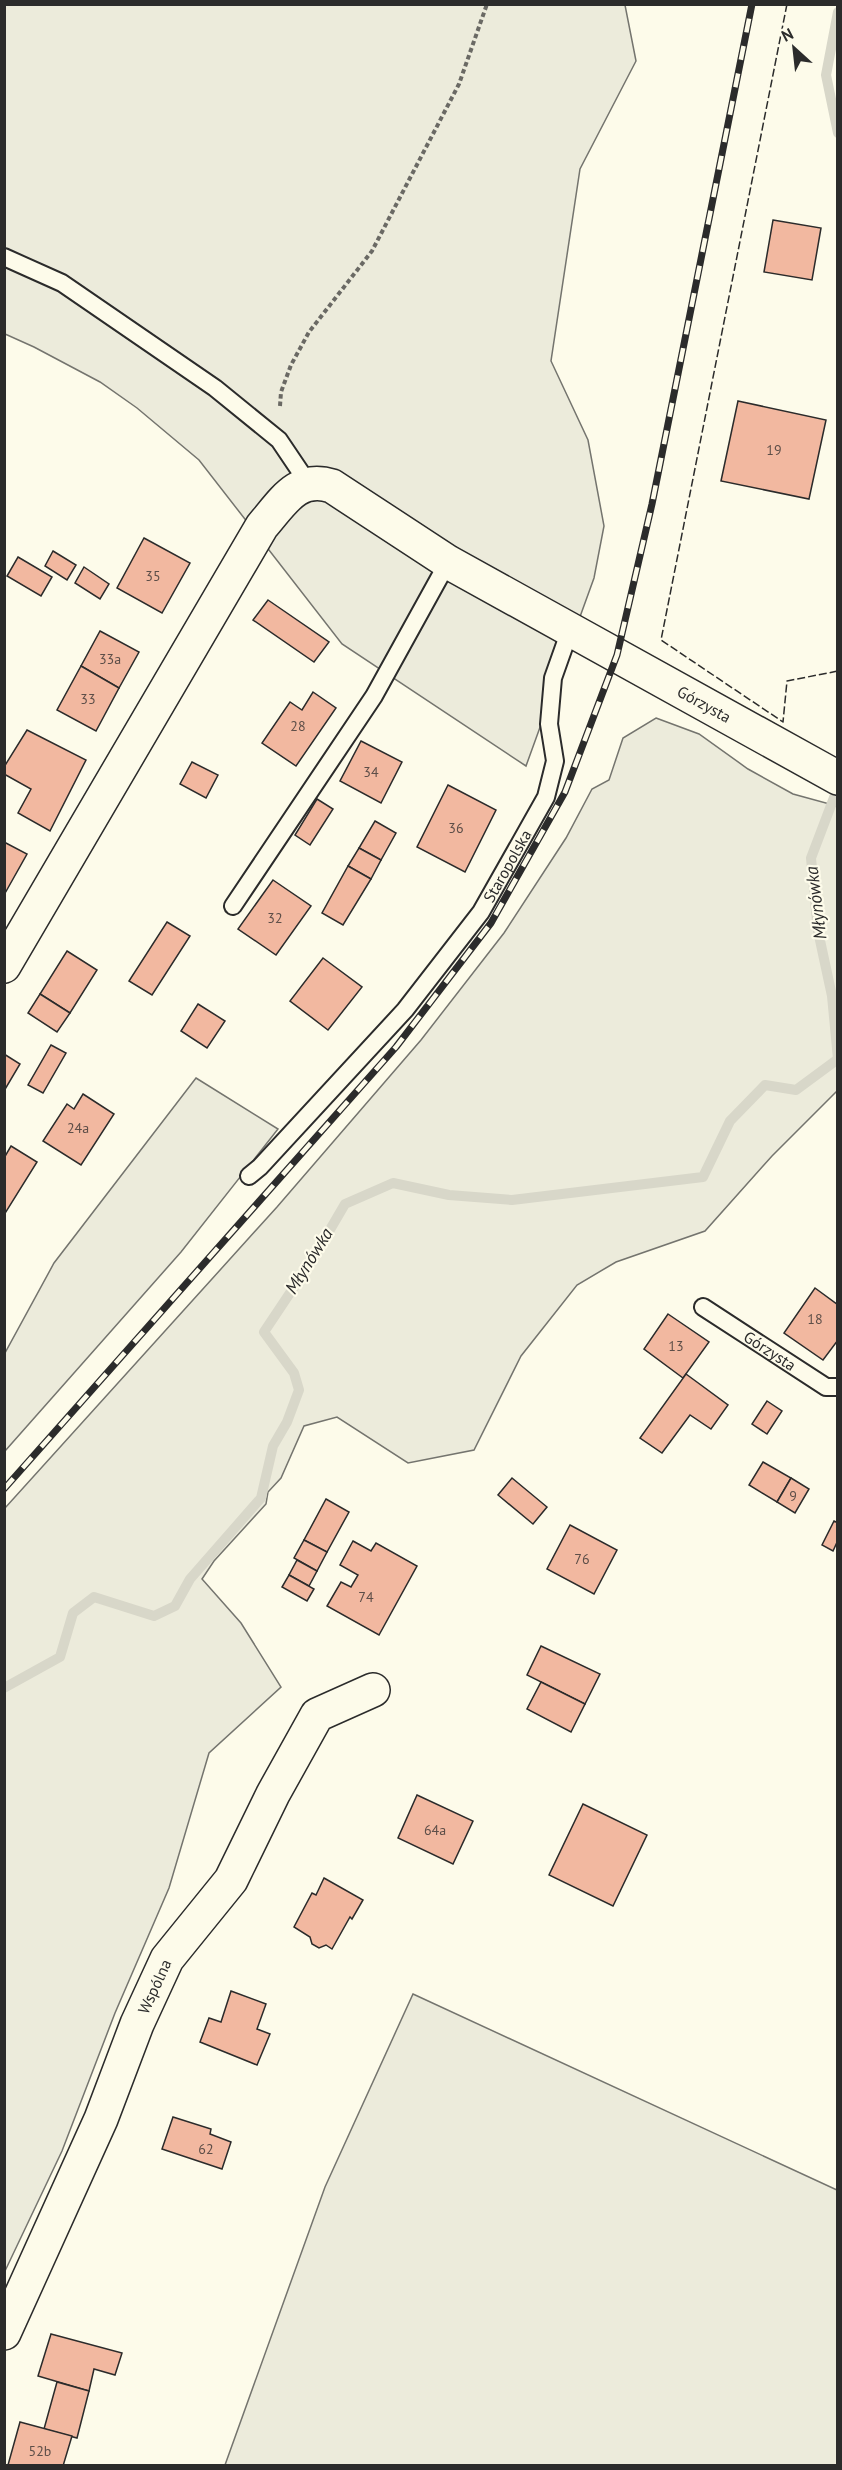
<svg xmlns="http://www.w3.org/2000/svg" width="842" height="2470" viewBox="0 0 842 2470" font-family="'PT Sans',sans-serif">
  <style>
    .green { fill: #ecebdb; stroke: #74746e; stroke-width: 1.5 }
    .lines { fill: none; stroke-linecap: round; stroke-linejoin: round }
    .stream { stroke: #d8d7c9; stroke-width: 10 }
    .building { fill: #f2b8a0; stroke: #2b2b2b; stroke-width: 1.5 }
    .lane-casing { stroke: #2b2b2b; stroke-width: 20 }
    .street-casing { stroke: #2b2b2b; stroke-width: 36 }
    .path { stroke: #6a6964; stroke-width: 4; stroke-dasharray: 4.5 3; stroke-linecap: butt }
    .lane { stroke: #fdfbea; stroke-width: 16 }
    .street { stroke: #fdfbea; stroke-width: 33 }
    .rail-casing { stroke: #2b2b2b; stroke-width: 7 }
    .rail { stroke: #fdfbea; stroke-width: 4.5; stroke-dasharray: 14; stroke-linecap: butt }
    .fence { stroke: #2b2b2b; stroke-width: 1.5; stroke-dasharray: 8 3; stroke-linecap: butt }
    .labels { text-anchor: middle; stroke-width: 4.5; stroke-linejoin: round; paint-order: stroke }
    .number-label { font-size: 14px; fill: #5d4e48 }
    .street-label { font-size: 16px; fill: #2b2b2b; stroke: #fdfbea }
    .water-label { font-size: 18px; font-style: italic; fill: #2b2b2b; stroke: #fdfbea }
  </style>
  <rect width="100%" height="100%" fill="#fdfbea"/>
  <!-- green -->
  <g class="green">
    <polygon points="5,5 625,5 636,61 580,169 551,361 588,440 604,526 594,578 526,766 342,644 199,460 137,408 100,382 34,347 5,334"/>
    <polygon points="656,718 699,734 748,769 793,794 837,806 837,1091 772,1156 705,1231 616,1262 577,1285 521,1356 474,1450 408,1463 337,1417 304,1426 281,1478 268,1492 266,1504 214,1561 202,1579 241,1623 281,1687 209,1753 169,1888 115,2013 62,2151 5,2271 5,1508 277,1207 421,1040 504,933 566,838 592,789 609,780 623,738"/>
    <polygon points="196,1078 278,1129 181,1252 5,1451 5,1353 54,1263"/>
    <polygon points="413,1994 837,2190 837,2465 225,2465 325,2187"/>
  </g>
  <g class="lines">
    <!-- stream -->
    <g class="stream">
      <polyline points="838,12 826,75 838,133"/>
      <polyline points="838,787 811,858 818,931 832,996 838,1059"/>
      <polyline points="4,1688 60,1657 73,1613 94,1597 154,1616 175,1606 190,1579 261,1498 273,1446 287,1422 299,1390 294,1373 264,1332 314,1257 345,1204 393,1183 449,1195 512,1200 703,1177 730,1121 765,1085 796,1090 838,1059"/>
    </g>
  </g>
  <!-- building -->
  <g class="building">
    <polygon points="773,220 821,228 812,280 764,272"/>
    <polygon points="738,401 826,420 809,499 721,481"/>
    <polygon points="144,538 190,563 162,613 117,588"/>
    <polygon points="53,551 76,565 67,580 45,566"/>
    <polygon points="18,557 52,577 41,596 7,576"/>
    <polygon points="84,567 109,584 100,599 75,583"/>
    <polygon points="268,600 329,642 314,662 253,620"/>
    <polygon points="100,631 139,652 119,688 81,666"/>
    <polygon points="81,666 119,688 96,731 57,710"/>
    <polygon points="313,692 336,708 296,766 262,743 290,702 302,710"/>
    <polygon points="27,730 86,760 50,831 18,813 31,789 4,774 4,767"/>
    <polygon points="361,741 402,762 381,803 340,781"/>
    <polygon points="192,762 218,775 206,798 180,784"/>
    <polygon points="448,785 496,810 465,872 417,847"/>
    <polygon points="317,799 333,809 310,845 295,835"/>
    <polygon points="375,821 396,833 381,860 359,848"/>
    <polygon points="4,842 27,854 4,895"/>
    <polygon points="359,848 381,860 371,879 348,866"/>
    <polygon points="348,866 371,879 343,925 322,913"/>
    <polygon points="273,880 311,906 276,955 238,929"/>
    <polygon points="167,922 190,936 152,995 129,981"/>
    <polygon points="67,951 97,970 70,1013 40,994"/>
    <polygon points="323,958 362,987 328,1030 290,1001"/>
    <polygon points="40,994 70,1013 57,1032 28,1013"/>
    <polygon points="198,1004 225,1021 207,1048 181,1031"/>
    <polygon points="51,1045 66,1053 43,1093 28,1085"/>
    <polygon points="4,1054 20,1064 4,1091"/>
    <polygon points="83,1094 114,1114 81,1165 43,1141 67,1104 74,1109"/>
    <polygon points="11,1146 37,1162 4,1215 4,1158"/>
    <polygon points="815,1288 838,1305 838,1340 823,1360 784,1333"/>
    <polygon points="668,1314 709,1342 683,1378 644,1349"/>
    <polygon points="686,1374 728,1405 711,1429 690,1415 662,1453 640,1438"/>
    <polygon points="767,1401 782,1411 767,1434 752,1424"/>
    <polygon points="763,1462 791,1478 777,1502 749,1485"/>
    <polygon points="512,1478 547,1507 533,1524 498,1495"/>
    <polygon points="791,1478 809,1489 795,1513 777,1502"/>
    <polygon points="326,1499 349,1512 327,1552 304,1540"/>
    <polygon points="834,1521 838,1523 838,1540 833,1551 822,1545"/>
    <polygon points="570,1525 617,1550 594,1594 547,1569"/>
    <polygon points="304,1540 327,1552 317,1571 294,1558"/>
    <polygon points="353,1541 371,1551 376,1543 417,1566 379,1635 327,1606 341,1582 351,1587 358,1575 340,1565"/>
    <polygon points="297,1560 317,1571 309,1586 289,1575"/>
    <polygon points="289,1575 314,1589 307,1601 282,1587"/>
    <polygon points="541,1646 600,1674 585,1704 527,1675"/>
    <polygon points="541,1682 585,1704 571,1732 527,1709"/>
    <polygon points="417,1795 473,1821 453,1864 398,1838"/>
    <polygon points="583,1804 647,1835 613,1906 549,1875"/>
    <polygon points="324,1878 363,1900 352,1919 350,1917 332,1949 326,1945 319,1948 312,1944 310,1937 294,1927 312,1893 316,1895"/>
    <polygon points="231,1991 266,2004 257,2029 270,2034 257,2065 200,2042 209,2018 221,2022"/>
    <polygon points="173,2117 211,2129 210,2134 231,2142 222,2169 162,2149"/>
    <polygon points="51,2334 122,2353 115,2375 94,2369 89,2391 38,2376"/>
    <polygon points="57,2382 89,2391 77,2438 44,2429"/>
    <polygon points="20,2422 72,2436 63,2466 8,2465"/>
  </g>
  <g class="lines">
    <!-- lane casing -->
    <g class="lane-casing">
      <g id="lane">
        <polyline points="4,257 62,283 215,388 279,440 308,483"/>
        <polyline points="233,906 374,696 448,562"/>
        <path id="s1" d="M249,1176L260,1167L405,1010L481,912L546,797L555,761L549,724L553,678L570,630"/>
        <path id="s2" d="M703,1307L826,1387H838"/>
      </g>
    </g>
    <!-- street casing -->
    <g class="street-casing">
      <g id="street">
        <path id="s3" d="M4,966L262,526C283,502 297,475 332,486L448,562L838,778"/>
        <path id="s4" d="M4,2333L101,2119L137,2024L167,1959L231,1880L273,1794L317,1715L373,1690"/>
      </g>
    </g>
    <!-- path -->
    <polyline class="path" points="280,406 281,392 291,365 309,332 372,251 459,84 487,4"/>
    <!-- lane -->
    <use href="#lane" class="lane"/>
    <!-- street -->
    <use href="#street" class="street"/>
    <!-- rail casing -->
    <g class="rail-casing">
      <polyline id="rail" points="4,1489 396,1047 491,923 565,792 617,655 652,504 752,4"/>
    </g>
    <!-- rail -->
    <use href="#rail" class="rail"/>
    <!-- fence -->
    <polyline class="fence" points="787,4 661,640 783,722 787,681 838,671"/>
  </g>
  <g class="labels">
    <!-- number labels -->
    <g class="number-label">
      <text x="774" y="455">19</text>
      <text x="153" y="581">35</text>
      <text x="110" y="664">33a</text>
      <text x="88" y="704">33</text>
      <text x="298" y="731">28</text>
      <text x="371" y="777">34</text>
      <text x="456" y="833">36</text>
      <text x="275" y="923">32</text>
      <text x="78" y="1133">24a</text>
      <text x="815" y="1324">18</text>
      <text x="676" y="1351">13</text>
      <text x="793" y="1501">9</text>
      <text x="582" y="1564">76</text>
      <text x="366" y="1602">74</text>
      <text x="435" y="1835">64a</text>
      <text x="206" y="2154">62</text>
      <text x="40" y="2456">52b</text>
    </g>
    <!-- street labels -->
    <g class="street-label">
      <text dy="6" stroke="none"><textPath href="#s3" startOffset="1029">Górzysta</textPath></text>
      <text dy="6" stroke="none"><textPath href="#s1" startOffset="405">Staropolska</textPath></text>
      <text dy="6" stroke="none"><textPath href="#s2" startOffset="80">Górzysta</textPath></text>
      <text dy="6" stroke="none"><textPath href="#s4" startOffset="378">Wspólna</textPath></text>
    </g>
    <!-- water labels -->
    <g class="water-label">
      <text transform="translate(816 903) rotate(-97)" y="6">Młynówka</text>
      <text transform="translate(309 1261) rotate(-58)" y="6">Młynówka</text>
    </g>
  </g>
  <!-- border -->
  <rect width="842" height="2470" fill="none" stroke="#2b2b2b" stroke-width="12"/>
  <!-- north arrow -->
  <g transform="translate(794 48) rotate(333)" stroke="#fdfbea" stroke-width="4.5" paint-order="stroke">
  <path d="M0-4.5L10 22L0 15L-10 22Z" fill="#2b2b2b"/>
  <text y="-9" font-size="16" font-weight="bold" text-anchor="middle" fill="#2b2b2b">N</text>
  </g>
</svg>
